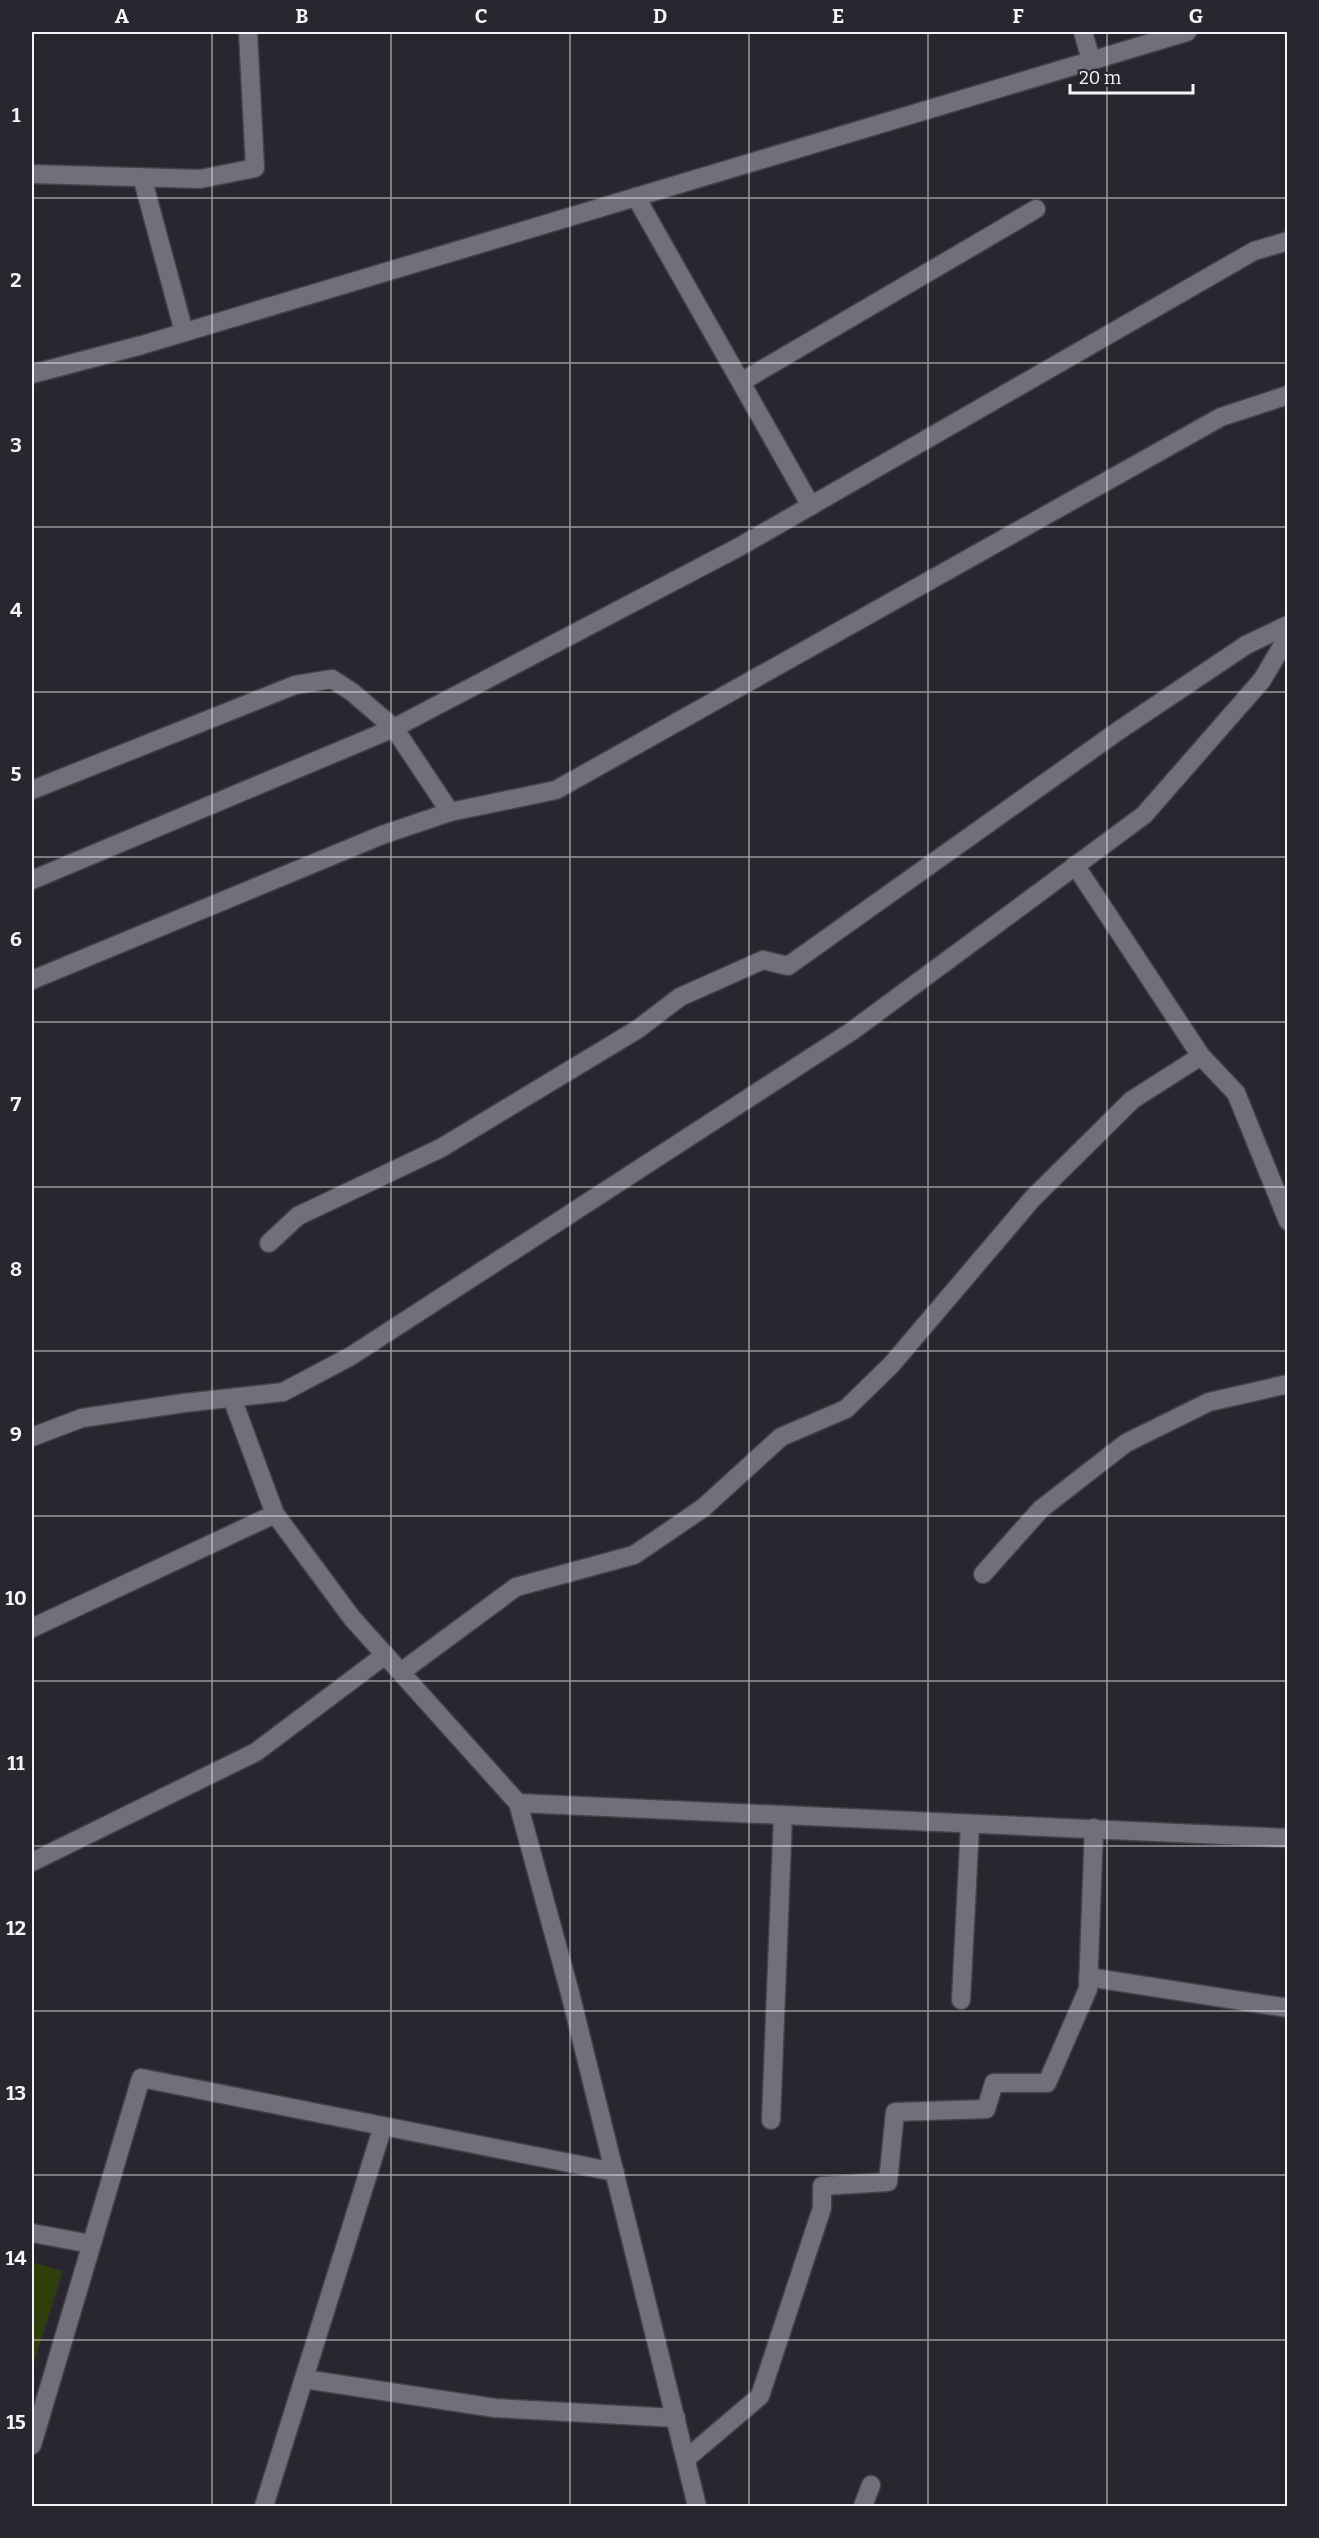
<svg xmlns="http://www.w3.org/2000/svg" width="1319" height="2538" viewBox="0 0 1319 2538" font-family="Bitter,serif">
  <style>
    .green { fill: #2e3f0b }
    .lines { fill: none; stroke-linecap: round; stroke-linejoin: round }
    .minor-casing { stroke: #444149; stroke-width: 21 }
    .minor { stroke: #726f7a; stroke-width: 18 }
    .grid { fill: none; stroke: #f6f4fa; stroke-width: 1.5; stroke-opacity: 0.55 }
    .neatline { fill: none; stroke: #f6f4fa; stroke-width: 2 }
    .grid-label { font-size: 20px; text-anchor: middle; font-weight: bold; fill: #f6f4fa }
  </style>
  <rect width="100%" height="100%" fill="#29262f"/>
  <!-- green -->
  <polygon class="green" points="32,2262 63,2271 32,2369"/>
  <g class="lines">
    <!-- minor casing -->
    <g class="minor-casing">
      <g id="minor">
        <polyline points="1083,32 1091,60"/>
        <polyline points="32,174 200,179 255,168 248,32"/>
        <polyline points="142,177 184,332"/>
        <polyline points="636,197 811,506"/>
        <polyline points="32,374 142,345 1187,32"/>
        <polyline points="741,382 1036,209"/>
        <polyline points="32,790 295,685 332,679 352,692 394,728 450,812"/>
        <polyline points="1075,865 1201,1056 1236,1093 1288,1221"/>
        <polyline points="32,880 394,728 739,547 1254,251 1288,241"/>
        <polyline points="32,980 382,835 450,812 556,790 1221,417 1288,395"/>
        <polyline points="269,1243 298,1216 441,1148 638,1029 680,997 763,960 788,966 1118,731 1246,645 1288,625"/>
        <polyline points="232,1398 275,1514 352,1618 518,1803 570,1993 697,2506"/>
        <polyline points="32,1437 82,1418 184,1403 283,1392 351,1356 852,1031 1144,815 1262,680 1288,636"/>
        <polyline points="983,1574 1041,1509 1126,1443 1209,1402 1288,1384"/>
        <polyline points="32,1628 275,1514"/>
        <polyline points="401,1672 516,1587 634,1555 703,1508 781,1437 846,1409 892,1364 1033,1198 1132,1100 1201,1056"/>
        <polyline points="518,1803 1288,1838"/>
        <polyline points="32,1862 256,1752 385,1655"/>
        <polyline points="1088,1977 1288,2008"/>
        <polyline points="961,2000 970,1824"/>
        <polyline points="771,2120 783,1815"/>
        <polyline points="32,2233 91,2244"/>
        <polyline points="304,2379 495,2408 676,2418"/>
        <polyline points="32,2445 141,2078 615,2172"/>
        <polyline points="686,2459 760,2396 822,2208 822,2186 888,2182 895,2112 986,2109 994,2083 1047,2083 1088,1989 1094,1828"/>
        <polyline points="264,2506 383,2126"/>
        <polyline points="863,2506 871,2485"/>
      </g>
    </g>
    <!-- minor -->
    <use href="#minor" class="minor"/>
  </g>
  <!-- grid -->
  <path class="grid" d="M212,32V2506M391,32V2506M570,32V2506M749,32V2506M928,32V2506M1107,32V2506M32,198H1288M32,363H1288M32,527H1288M32,692H1288M32,857H1288M32,1022H1288M32,1187H1288M32,1351H1288M32,1516H1288M32,1681H1288M32,1846H1288M32,2011H1288M32,2175H1288M32,2340H1288"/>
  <!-- border -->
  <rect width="1319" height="2538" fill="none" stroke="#29262f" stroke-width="66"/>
  <!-- scale -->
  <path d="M1070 84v9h123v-9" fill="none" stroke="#f6f4fa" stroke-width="3"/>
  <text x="1079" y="84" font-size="18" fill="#f6f4fa" stroke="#29262f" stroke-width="4.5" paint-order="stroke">20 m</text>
  <rect x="33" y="33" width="1253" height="2472" class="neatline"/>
  <g class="grid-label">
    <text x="122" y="23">A</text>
    <text x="302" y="23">B</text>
    <text x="481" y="23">C</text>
    <text x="660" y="23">D</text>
    <text x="838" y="23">E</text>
    <text x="1018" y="23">F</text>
    <text x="1196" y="23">G</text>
    <text x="16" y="122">1</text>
    <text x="16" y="287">2</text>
    <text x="16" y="452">3</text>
    <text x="16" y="617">4</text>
    <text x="16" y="781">5</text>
    <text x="16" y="946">6</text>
    <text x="16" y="1111">7</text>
    <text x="16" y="1276">8</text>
    <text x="16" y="1441">9</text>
    <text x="16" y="1605">10</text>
    <text x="16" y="1770">11</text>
    <text x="16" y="1935">12</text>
    <text x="16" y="2100">13</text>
    <text x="16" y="2265">14</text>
    <text x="16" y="2429">15</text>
  </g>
</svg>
